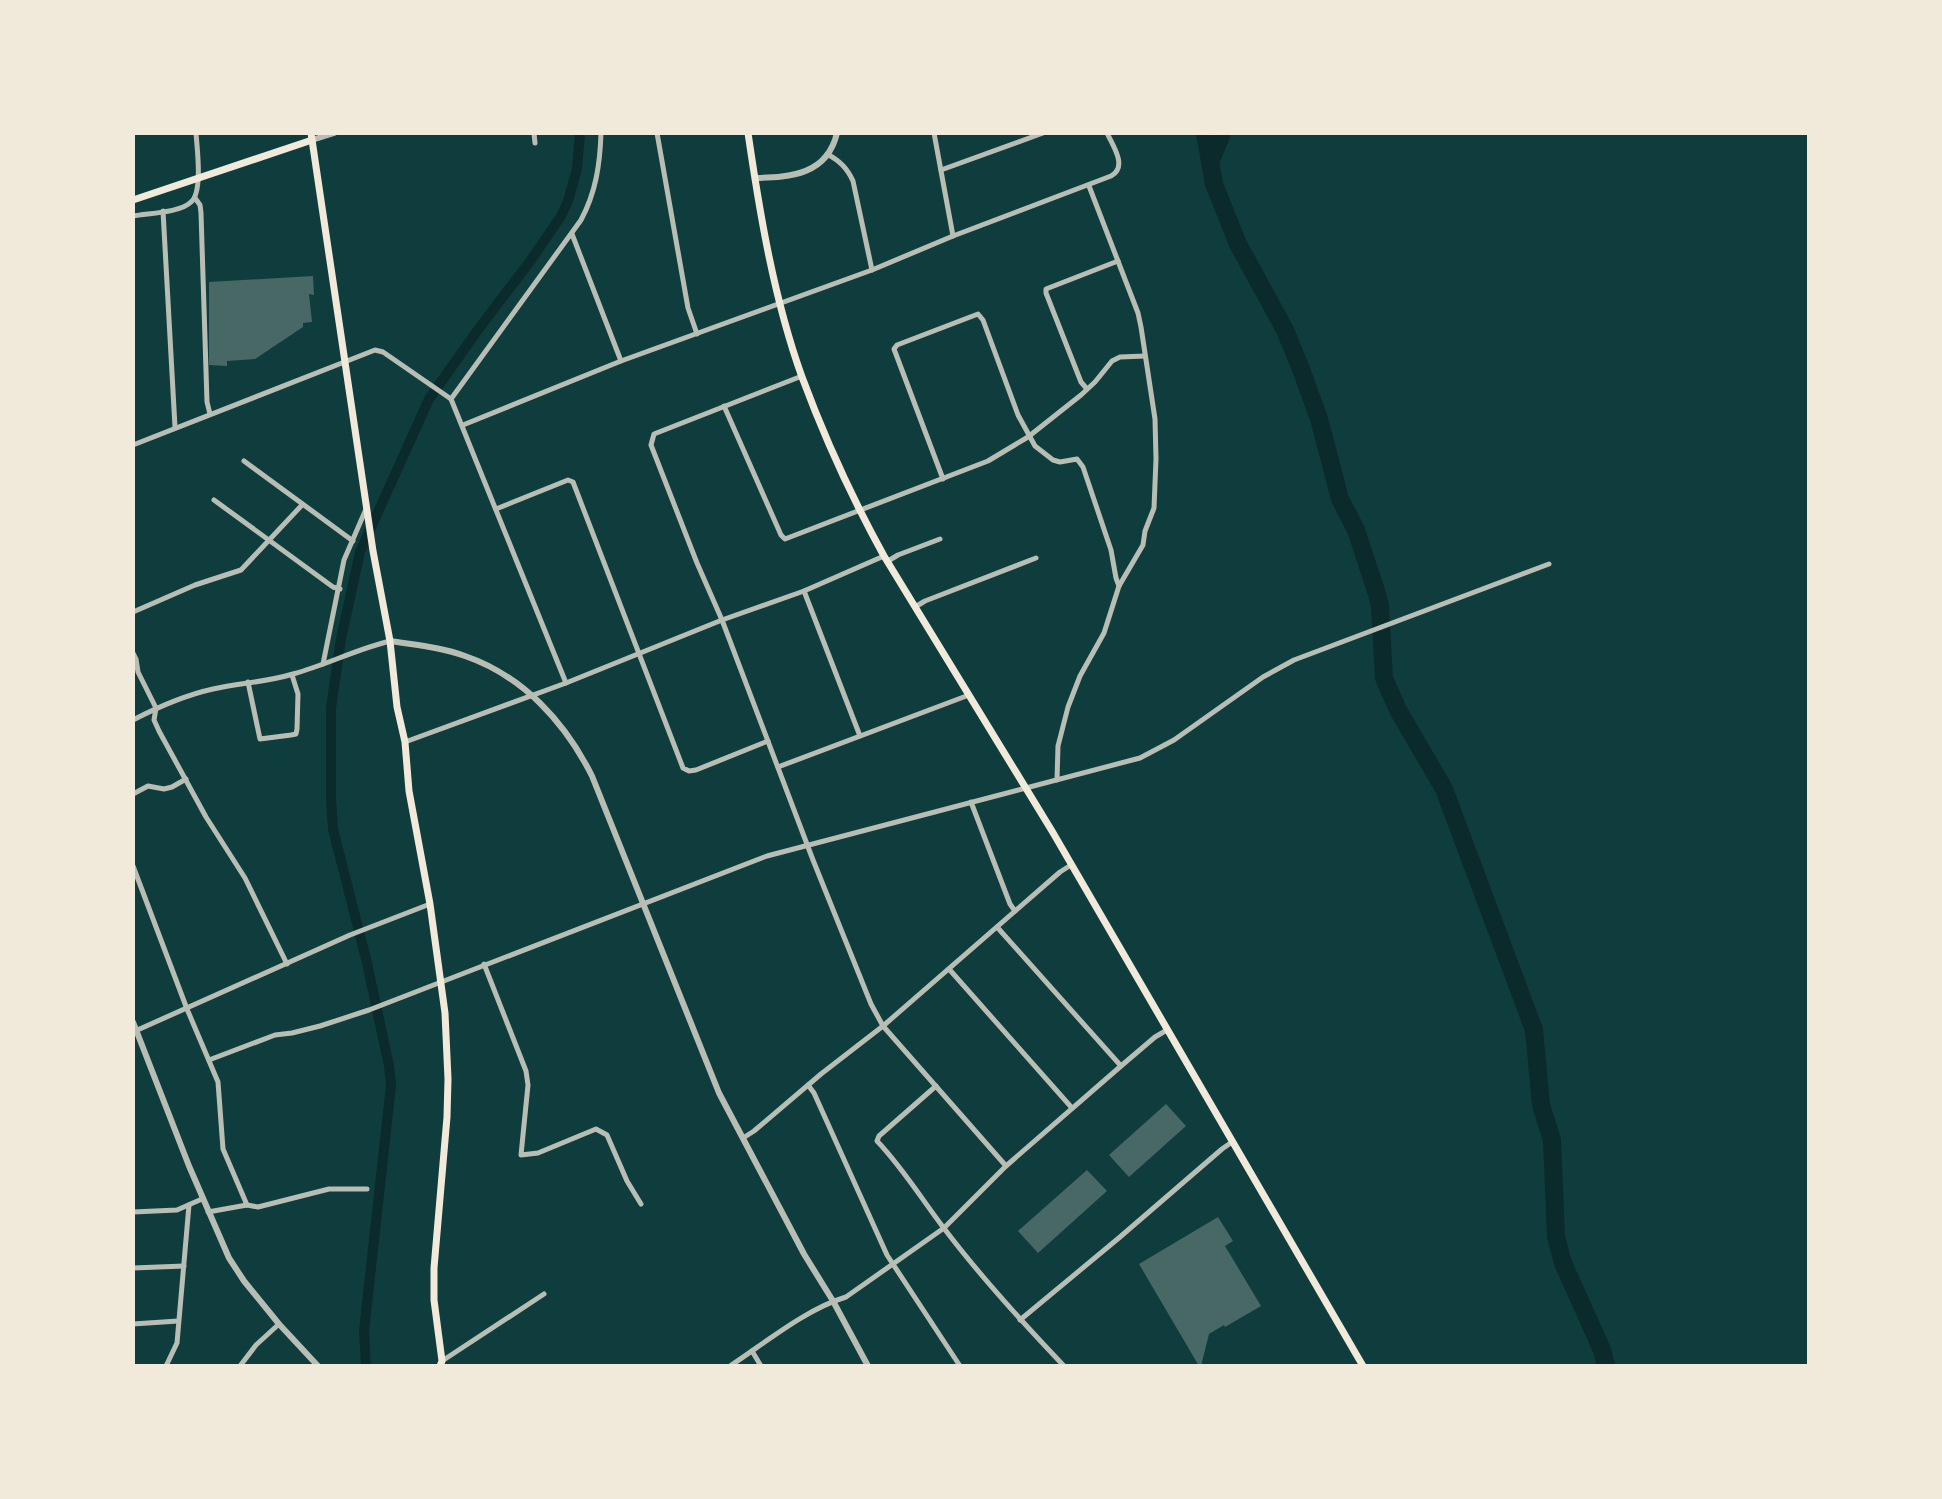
<svg xmlns="http://www.w3.org/2000/svg" width="1942" height="1499" viewBox="0 0 1942 1499" font-family="'Fira Sans Condensed',sans-serif">
  <style>
    .lines { fill: none; stroke-linecap: round; stroke-linejoin: round }
    .canal { stroke: #0a2a2b; stroke-width: 10 }
    .river { stroke: #0a2a2b; stroke-width: 18 }
    .building { fill: #486865 }
    .minor { stroke: #b8beb3; stroke-width: 5 }
    .tertiary { stroke: #b8beb3; stroke-width: 6 }
    .secondary { stroke: #f1e9da; stroke-width: 7 }
  </style>
  <rect width="100%" height="100%" fill="#0f3d3e"/>
  <g class="lines">
    <!-- canal -->
    <polyline class="canal" points="366,1366 364,1331 391,1085 389,1066 367,963 333,829 331,799 331,708 341,639 360,552 429,399 477,331 531,260 561,216 568,201 577,169 580,133"/>
    <!-- river -->
    <g class="river">
      <polyline points="1205,133 1214,184 1238,244 1285,330 1301,369 1319,419 1340,499 1356,530 1377,594 1380,606 1384,678 1398,710 1444,789 1534,1030 1541,1105 1552,1140 1556,1237 1563,1263 1602,1350 1606,1366"/>
      <polyline points="1211,160 1222,133"/>
    </g>
  </g>
  <!-- building -->
  <g class="building">
    <polygon points="313,276 314,295 309,294 312,322 303,323 303,327 255,359 227,361 227,366 209,365 209,282"/>
    <polygon points="1166,1104 1186,1126 1129,1177 1109,1155"/>
    <polygon points="1087,1170 1107,1191 1038,1253 1018,1231"/>
    <polygon points="1218,1217 1233,1241 1225,1246 1261,1306 1225,1327 1224,1325 1209,1334 1201,1366 1199,1366 1139,1264"/>
  </g>
  <g class="lines">
    <!-- minor -->
    <g class="minor">
      <polyline points="534,133 535,143"/>
      <polyline points="657,133 688,308 697,334"/>
      <polyline points="934,133 953,236"/>
      <path d="M827,154C840,161 847,168 853,181L872,270"/>
      <polyline points="941,170 1043,133"/>
      <polyline points="195,198 200,205 201,213 207,402 210,414"/>
      <polyline points="163,211 175,427"/>
      <path d="M133,216C148,213 180,213 191,202C203,192 197,148 196,133"/>
      <polyline points="572,234 621,361"/>
      <polyline points="802,376 654,434 651,445 697,563 722,620 813,860 871,1004 883,1026 1006,1166"/>
      <polyline points="1087,389 1081,382 1046,293 1046,289 1118,261"/>
      <path d="M451,399L581,220C596,192 600,164 601,133"/>
      <polyline points="724,406 781,535 785,539 988,461 1028,437 1081,395 1095,382 1112,361 1120,357 1145,356"/>
      <path d="M463,425L621,361L872,270L953,236L1111,176C1128,167 1113,146 1107,133"/>
      <polyline points="133,445 375,350 383,352 451,399 566,683"/>
      <polyline points="244,461 353,541"/>
      <polyline points="943,479 894,349 897,345 978,314 983,320 1018,415 1035,446 1053,460 1060,462 1077,459 1083,467 1111,550 1116,578 1119,586"/>
      <polyline points="214,500 333,587 340,589"/>
      <polyline points="496,509 568,480 573,482 683,768 689,771 696,770 768,741"/>
      <polyline points="888,561 898,555 940,539"/>
      <polyline points="804,591 860,736"/>
      <polyline points="915,607 925,601 1036,558"/>
      <polyline points="133,612 195,585 241,570 302,505"/>
      <polyline points="133,653 136,659 138,672 156,708 154,720 159,731 206,817 245,878 287,964"/>
      <polyline points="323,664 344,560 366,509"/>
      <polyline points="248,682 260,739 291,735 296,734 297,729 298,694 292,675"/>
      <path d="M133,720C158,707 186,695 213,689C240,683 267,682 293,674C326,665 357,649 390,641"/>
      <polyline points="405,742 566,683 722,620 804,591 884,556"/>
      <polyline points="778,767 969,695"/>
      <polyline points="1057,780 1058,746 1068,707 1080,676 1104,633 1119,586 1143,545 1145,531 1154,508 1156,459 1155,419 1141,327 1138,313 1089,186"/>
      <polyline points="133,794 148,786 164,789 172,787 186,779"/>
      <polyline points="971,802 1010,904 1015,911"/>
      <polyline points="133,866 187,1009 218,1082 223,1149 247,1205"/>
      <polyline points="997,927 1121,1066"/>
      <polyline points="484,964 526,1071 528,1085 521,1155 538,1153 596,1129 607,1135 627,1181 641,1204"/>
      <polyline points="949,969 1072,1108"/>
      <polyline points="133,1032 350,935 430,904"/>
      <polyline points="209,1060 275,1035 292,1033 320,1026 369,1010 767,856 1140,758 1174,740 1263,677 1294,660 1549,564"/>
      <polyline points="808,1085 814,1093 887,1255 960,1366"/>
      <path d="M936,1086L879,1136L877,1141C902,1167 921,1198 943,1227C980,1276 1022,1322 1064,1366"/>
      <polyline points="743,1138 754,1131 821,1074 883,1026 1060,872 1071,865"/>
      <polyline points="133,1212 177,1210 202,1199"/>
      <polyline points="208,1212 247,1205 258,1207 329,1189 367,1189"/>
      <polyline points="133,1268 184,1266"/>
      <polyline points="1020,1320 1120,1237 1222,1149 1232,1142"/>
      <polyline points="133,1324 178,1321"/>
      <polyline points="752,1351 761,1366"/>
      <polyline points="442,1361 544,1294"/>
      <polyline points="166,1366 177,1343 189,1205"/>
      <polyline points="240,1366 256,1345 279,1324"/>
      <path d="M730,1366C765,1343 806,1309 846,1297L944,1228L1006,1166L1121,1066L1155,1037L1167,1030"/>
    </g>
    <!-- tertiary -->
    <g class="tertiary">
      <polyline points="312,140 334,133"/>
      <path d="M755,178C791,177 827,175 837,133"/>
      <path d="M390,641C415,645 441,647 465,656C523,676 565,722 592,776L719,1093L804,1254L833,1301L868,1366"/>
      <polyline points="133,1022 189,1166 229,1258 244,1281 279,1324 318,1366"/>
    </g>
    <!-- secondary -->
    <g class="secondary">
      <polyline points="311,133 373,551 390,641 397,707 405,742 409,791 430,904 445,1013 448,1079 447,1117 434,1268 434,1300 442,1361 440,1366"/>
      <path d="M748,133C760,215 774,299 802,377C825,439 852,498 884,556L1052,831L1363,1366"/>
      <polyline points="133,200 312,140"/>
    </g>
  </g>
  <!-- border -->
  <rect width="1942" height="1499" fill="none" stroke="#f1e9da" stroke-width="270"/>
</svg>
